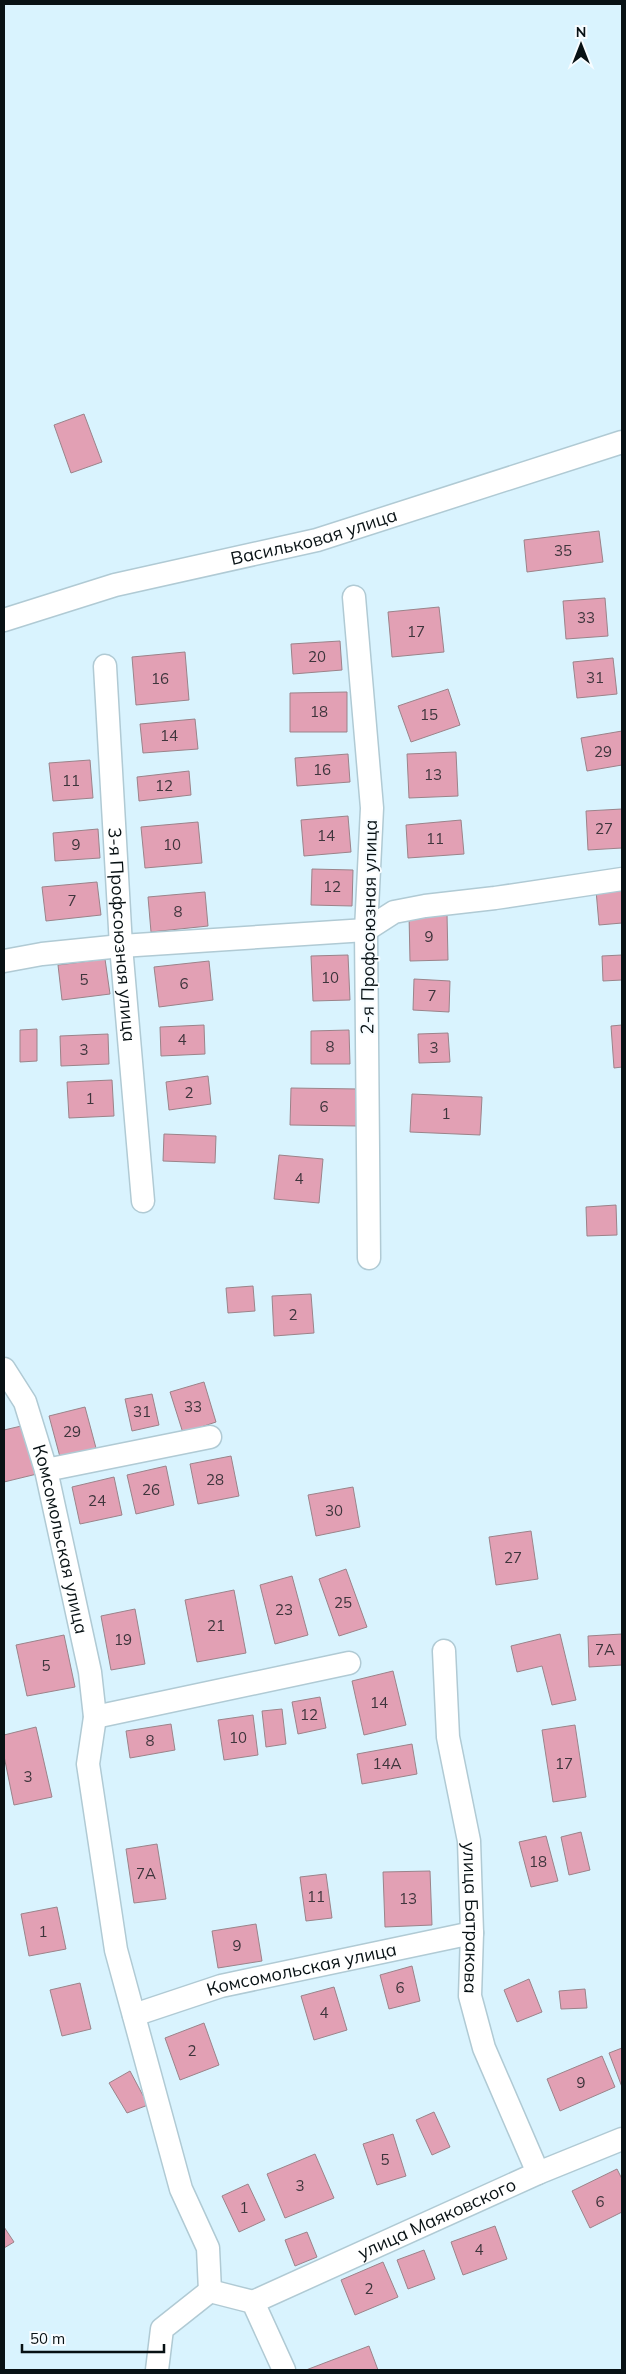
<svg xmlns="http://www.w3.org/2000/svg" width="626" height="2374" viewBox="0 0 626 2374" font-family="Mulish,sans-serif">
  <style>
    .building { fill: #e2a0b4; stroke: #9b838a }
    .lines { fill: none; stroke-linecap: round; stroke-linejoin: round }
    .minor-casing { stroke: #b0cad4; stroke-width: 25 }
    .minor { stroke: #fff; stroke-width: 22 }
    .labels { text-anchor: middle; stroke-width: 4; stroke-linejoin: round; paint-order: stroke }
    .number-label { font-size: 15px; fill: #3e353c }
    .street-label { font-size: 18px; fill: #081114; stroke: #f7fcff }
  </style>
  <rect width="100%" height="100%" fill="#d9f3fe"/>
  <!-- building -->
  <g class="building">
    <polygon points="84,414 102,462 71,473 54,425"/>
    <polygon points="599,531 603,562 527,572 524,540"/>
    <polygon points="605,598 608,636 566,639 563,601"/>
    <polygon points="439,607 444,652 392,657 388,612"/>
    <polygon points="340,641 342,670 293,674 291,644"/>
    <polygon points="185,652 189,700 136,705 132,657"/>
    <polygon points="613,658 617,694 577,698 573,662"/>
    <polygon points="448,689 460,725 411,742 398,706"/>
    <polygon points="347,692 347,732 290,732 290,693"/>
    <polygon points="195,719 198,749 143,753 140,724"/>
    <polygon points="622,731 622,765 587,771 581,738"/>
    <polygon points="456,752 458,796 409,798 407,754"/>
    <polygon points="348,754 350,782 297,786 295,758"/>
    <polygon points="90,760 93,798 53,801 49,763"/>
    <polygon points="189,771 191,795 139,801 137,777"/>
    <polygon points="622,809 622,848 588,850 586,811"/>
    <polygon points="348,816 351,852 304,856 301,820"/>
    <polygon points="461,820 464,854 408,858 406,825"/>
    <polygon points="198,822 202,863 145,868 141,827"/>
    <polygon points="98,829 100,858 55,861 53,833"/>
    <polygon points="312,869 353,870 352,906 311,905"/>
    <polygon points="97,882 101,915 46,921 42,887"/>
    <polygon points="622,888 622,923 599,925 596,890"/>
    <polygon points="205,892 208,926 151,932 148,897"/>
    <polygon points="409,914 447,914 448,960 410,961"/>
    <polygon points="348,955 350,1000 313,1001 311,956"/>
    <polygon points="622,955 622,980 603,981 602,956"/>
    <polygon points="105,959 110,994 62,1000 58,965"/>
    <polygon points="209,961 213,1000 159,1007 154,967"/>
    <polygon points="414,979 450,981 449,1012 413,1010"/>
    <polygon points="204,1025 205,1054 161,1056 160,1027"/>
    <polygon points="622,1025 622,1067 614,1068 611,1026"/>
    <polygon points="37,1029 37,1061 20,1062 20,1030"/>
    <polygon points="349,1030 350,1064 311,1064 311,1031"/>
    <polygon points="448,1033 450,1062 419,1063 418,1034"/>
    <polygon points="108,1034 109,1064 61,1066 60,1036"/>
    <polygon points="208,1076 211,1104 169,1110 166,1082"/>
    <polygon points="112,1080 114,1116 69,1118 67,1082"/>
    <polygon points="291,1088 358,1089 358,1126 290,1125"/>
    <polygon points="412,1094 482,1097 480,1135 410,1132"/>
    <polygon points="164,1134 216,1136 215,1163 163,1161"/>
    <polygon points="279,1155 323,1159 319,1203 274,1199"/>
    <polygon points="616,1205 617,1235 587,1236 586,1207"/>
    <polygon points="253,1286 255,1311 228,1313 226,1288"/>
    <polygon points="311,1294 314,1333 274,1336 272,1296"/>
    <polygon points="204,1382 216,1422 183,1433 170,1392"/>
    <polygon points="152,1394 159,1425 132,1431 125,1399"/>
    <polygon points="85,1407 96,1448 60,1457 49,1416"/>
    <polygon points="30,1424 41,1473 4,1482 4,1430"/>
    <polygon points="231,1456 239,1496 198,1504 190,1464"/>
    <polygon points="166,1466 174,1505 136,1514 127,1475"/>
    <polygon points="114,1477 122,1515 80,1524 72,1487"/>
    <polygon points="353,1487 360,1527 316,1536 308,1495"/>
    <polygon points="531,1531 538,1579 496,1585 489,1537"/>
    <polygon points="346,1569 367,1627 339,1636 319,1579"/>
    <polygon points="292,1576 308,1635 275,1644 260,1585"/>
    <polygon points="234,1590 246,1653 197,1662 185,1600"/>
    <polygon points="135,1609 145,1664 111,1670 101,1616"/>
    <polygon points="560,1634 576,1700 552,1705 542,1666 517,1672 511,1646"/>
    <polygon points="622,1634 622,1665 589,1667 588,1636"/>
    <polygon points="64,1635 75,1687 27,1696 16,1645"/>
    <polygon points="393,1671 406,1725 364,1735 352,1681"/>
    <polygon points="320,1697 326,1728 298,1734 292,1702"/>
    <polygon points="282,1709 286,1744 266,1747 262,1711"/>
    <polygon points="253,1715 258,1755 224,1760 218,1720"/>
    <polygon points="171,1724 175,1750 130,1758 126,1731"/>
    <polygon points="575,1725 586,1797 553,1802 542,1730"/>
    <polygon points="36,1727 52,1797 14,1805 4,1756 4,1735"/>
    <polygon points="412,1744 417,1774 362,1784 357,1754"/>
    <polygon points="581,1832 590,1870 569,1875 561,1837"/>
    <polygon points="546,1836 558,1881 531,1887 519,1842"/>
    <polygon points="157,1844 166,1899 134,1903 126,1849"/>
    <polygon points="430,1871 432,1925 385,1927 383,1872"/>
    <polygon points="326,1874 332,1918 306,1921 300,1877"/>
    <polygon points="57,1907 66,1949 29,1956 21,1914"/>
    <polygon points="256,1924 262,1961 218,1968 212,1931"/>
    <polygon points="412,1966 420,2001 389,2009 380,1975"/>
    <polygon points="529,1979 542,2012 517,2022 504,1990"/>
    <polygon points="80,1983 91,2029 62,2036 50,1990"/>
    <polygon points="334,1987 347,2030 314,2040 301,1996"/>
    <polygon points="585,1989 587,2008 561,2009 559,1991"/>
    <polygon points="204,2023 219,2065 180,2080 165,2038"/>
    <polygon points="622,2048 622,2087 609,2053"/>
    <polygon points="602,2056 615,2087 560,2111 547,2079"/>
    <polygon points="130,2071 148,2105 127,2113 109,2083"/>
    <polygon points="434,2112 450,2147 432,2155 416,2120"/>
    <polygon points="393,2134 406,2176 377,2185 363,2144"/>
    <polygon points="315,2154 334,2198 285,2218 267,2174"/>
    <polygon points="617,2169 622,2179 622,2212 590,2228 572,2191"/>
    <polygon points="248,2184 265,2220 239,2232 222,2196"/>
    <polygon points="495,2226 507,2259 463,2275 451,2242"/>
    <polygon points="4,2227 14,2242 4,2248"/>
    <polygon points="307,2232 317,2257 295,2266 285,2240"/>
    <polygon points="424,2250 435,2279 408,2289 397,2260"/>
    <polygon points="383,2262 398,2297 355,2315 341,2280"/>
    <polygon points="369,2346 378,2370 306,2370"/>
  </g>
  <g class="lines">
    <!-- minor casing -->
    <g class="minor-casing">
      <g id="minor">
        <polyline points="354,597 372,808 366,930 369,1258"/>
        <path id="s1" d="M4,620L115,585L317,540L622,442"/>
        <path id="s2" d="M105,666L121,946L143,1201"/>
        <polyline points="4,961 42,954 121,946 366,930 394,912 425,906 495,898 622,879"/>
        <path id="s3" d="M4,1369L25,1402L46,1470L90,1672L95,1717L88,1764L116,1950L181,2189L208,2248L210,2291"/>
        <polyline points="46,1470 210,1437"/>
        <path id="s4" d="M444,1651L448,1737L469,1841L472,1933L470,1996L484,2048L538,2173"/>
        <polyline points="95,1717 349,1663"/>
        <path id="s5" d="M134,2015L221,1986L472,1933"/>
        <polyline points="210,2291 253,2302 284,2370"/>
        <path id="s6" d="M253,2302L538,2173L622,2139"/>
        <polyline points="157,2370 162,2329 210,2291"/>
      </g>
    </g>
    <!-- minor -->
    <use href="#minor" class="minor"/>
  </g>
  <g class="labels">
    <!-- number labels -->
    <g class="number-label">
      <text x="563" y="556">35</text>
      <text x="586" y="623">33</text>
      <text x="416" y="637">17</text>
      <text x="317" y="662">20</text>
      <text x="595" y="683">31</text>
      <text x="160" y="684">16</text>
      <text x="319" y="717">18</text>
      <text x="429" y="720">15</text>
      <text x="169" y="741">14</text>
      <text x="603" y="757">29</text>
      <text x="322" y="775">16</text>
      <text x="433" y="780">13</text>
      <text x="71" y="786">11</text>
      <text x="164" y="791">12</text>
      <text x="604" y="834">27</text>
      <text x="326" y="841">14</text>
      <text x="435" y="844">11</text>
      <text x="76" y="850">9</text>
      <text x="172" y="850">10</text>
      <text x="332" y="892">12</text>
      <text x="72" y="906">7</text>
      <text x="178" y="917">8</text>
      <text x="429" y="942">9</text>
      <text x="330" y="983">10</text>
      <text x="84" y="985">5</text>
      <text x="184" y="989">6</text>
      <text x="432" y="1001">7</text>
      <text x="182" y="1045">4</text>
      <text x="330" y="1052">8</text>
      <text x="434" y="1053">3</text>
      <text x="84" y="1055">3</text>
      <text x="189" y="1098">2</text>
      <text x="90" y="1104">1</text>
      <text x="324" y="1112">6</text>
      <text x="446" y="1119">1</text>
      <text x="299" y="1184">4</text>
      <text x="293" y="1320">2</text>
      <text x="193" y="1412">33</text>
      <text x="142" y="1417">31</text>
      <text x="72" y="1437">29</text>
      <text x="215" y="1485">28</text>
      <text x="151" y="1495">26</text>
      <text x="97" y="1506">24</text>
      <text x="334" y="1516">30</text>
      <text x="513" y="1563">27</text>
      <text x="343" y="1608">25</text>
      <text x="284" y="1615">23</text>
      <text x="216" y="1631">21</text>
      <text x="123" y="1645">19</text>
      <text x="605" y="1655">7А</text>
      <text x="46" y="1671">5</text>
      <text x="379" y="1708">14</text>
      <text x="309" y="1720">12</text>
      <text x="238" y="1743">10</text>
      <text x="150" y="1746">8</text>
      <text x="387" y="1769">14А</text>
      <text x="564" y="1769">17</text>
      <text x="28" y="1782">3</text>
      <text x="538" y="1867">18</text>
      <text x="146" y="1879">7А</text>
      <text x="316" y="1902">11</text>
      <text x="408" y="1904">13</text>
      <text x="43" y="1937">1</text>
      <text x="237" y="1951">9</text>
      <text x="400" y="1993">6</text>
      <text x="324" y="2018">4</text>
      <text x="192" y="2056">2</text>
      <text x="581" y="2088">9</text>
      <text x="385" y="2165">5</text>
      <text x="300" y="2191">3</text>
      <text x="600" y="2207">6</text>
      <text x="244" y="2213">1</text>
      <text x="479" y="2255">4</text>
      <text x="369" y="2294">2</text>
    </g>
    <!-- street labels -->
    <g class="street-label">
      <text dy="6" stroke="none"><textPath href="#s1" startOffset="321">Васильковая улица</textPath></text>
      <text transform="translate(369 927) rotate(-89)" y="6">2-я Профсоюзная улица</text>
      <text dy="6" stroke="none"><textPath href="#s2" startOffset="269">3-я Профсоюзная улица</textPath></text>
      <text dy="6" stroke="none"><textPath href="#s3" startOffset="181">Комсомольская улица</textPath></text>
      <text dy="6" stroke="none"><textPath href="#s4" startOffset="269">улица Батракова</textPath></text>
      <text dy="6" stroke="none"><textPath href="#s5" startOffset="174">Комсомольская улица</textPath></text>
      <text dy="6" stroke="none"><textPath href="#s6" startOffset="202">улица Маяковского</textPath></text>
    </g>
  </g>
  <!-- border -->
  <rect width="626" height="2374" fill="none" stroke="#081114" stroke-width="10"/>
  <!-- north arrow -->
  <g transform="translate(581 45)" stroke="#f7fcff" stroke-width="4" paint-order="stroke">
  <path d="M0-4L9 19L0 12L-9 19Z" fill="#081114"/>
  <text y="-8" font-size="14" font-weight="bold" text-anchor="middle" fill="#081114">N</text>
  </g>
  <!-- scale -->
  <path d="M22 2344v8h142v-8" fill="none" stroke="#081114" stroke-width="2.5"/>
  <text x="30" y="2344" font-size="15" fill="#081114" stroke="#f7fcff" stroke-width="4" paint-order="stroke">50 m</text>
</svg>
